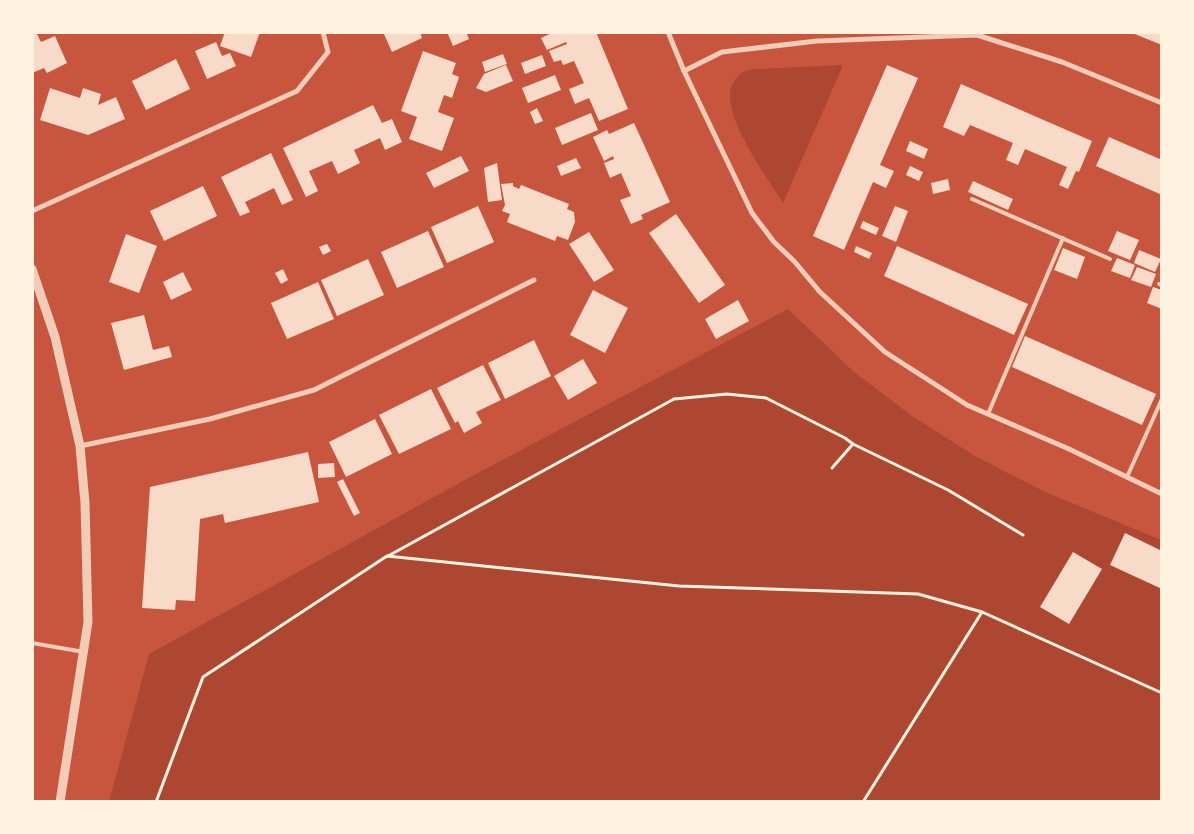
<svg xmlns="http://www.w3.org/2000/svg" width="1194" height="834" viewBox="0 0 1194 834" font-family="Spectral,serif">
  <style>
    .green { fill: #ae4732 }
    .building { fill: #f7dbc8 }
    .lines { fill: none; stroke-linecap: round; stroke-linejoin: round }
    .path { stroke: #fff3e0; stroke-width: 3 }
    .service { stroke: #f1ccb7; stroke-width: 4 }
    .minor { stroke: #f1ccb7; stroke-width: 5 }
    .tertiary { stroke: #f1ccb7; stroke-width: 9 }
  </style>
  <rect width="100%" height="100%" fill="#c8553d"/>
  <!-- green -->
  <g class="green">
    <path d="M843,65L783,203C767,177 723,118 731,88C732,82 738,77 742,72L754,69Z"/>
    <polygon points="788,309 854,372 912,416 975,456 1043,491 1161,540 1161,801 109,802 149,654 474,475"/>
  </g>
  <!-- building -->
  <g class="building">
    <polygon points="32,32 36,32 41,42 55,36 67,63 47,73 44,68 32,73"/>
    <polygon points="225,32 260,32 251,57 220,46"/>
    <polygon points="383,32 420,32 422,38 392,52"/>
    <polygon points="447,32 466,32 469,39 453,46"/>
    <polygon points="554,32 596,32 628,109 599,121 589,98 575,104 569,89 584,83 574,61 563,65 561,60 554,62 549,51 567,44 566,42 547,50 541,38"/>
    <polygon points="1132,32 1162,32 1162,45 1132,33"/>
    <polygon points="216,42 222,56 230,53 236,66 207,79 195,51"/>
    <polygon points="423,51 456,63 452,74 459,77 452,98 444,95 438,112 454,118 442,151 409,139 417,117 401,111"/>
    <polygon points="503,54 507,64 485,72 482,62"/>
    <polygon points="542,55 546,66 525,74 521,63"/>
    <polygon points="176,59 190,89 146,110 132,81"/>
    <polygon points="506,65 513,81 486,92 476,88 484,74"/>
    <polygon points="887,65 918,78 880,165 894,171 886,188 873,182 844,250 813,236"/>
    <polygon points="555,75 561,90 528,103 522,88"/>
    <polygon points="961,84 1092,141 1079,172 1076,171 1068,189 1059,185 1067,167 1025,149 1018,165 1006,160 1013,143 970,125 964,136 943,127"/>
    <polygon points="50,88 80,98 83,88 101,94 98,105 116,97 125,119 88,135 40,120"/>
    <polygon points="373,105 382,123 392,119 402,142 385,150 380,138 354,150 360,163 338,174 332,161 309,171 318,191 306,197 283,148"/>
    <polygon points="537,108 543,121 535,124 530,112"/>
    <polygon points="591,113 598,130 562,145 555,128"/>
    <polygon points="634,123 670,202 641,215 643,219 631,224 620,200 631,196 621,173 610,178 604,163 614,159 613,156 604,161 593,137 607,130 609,134"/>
    <polygon points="1109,137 1162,160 1162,195 1096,166"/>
    <polygon points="910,141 928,149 924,159 906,151"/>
    <polygon points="271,153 293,200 282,205 274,188 245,202 250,212 240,216 221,177"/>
    <polygon points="461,156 469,171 434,188 426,173"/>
    <polygon points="576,158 581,168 561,176 557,166"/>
    <polygon points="497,163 502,200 488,202 484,168"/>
    <polygon points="910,166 923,172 919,181 906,175"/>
    <polygon points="948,179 950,190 933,194 931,183"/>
    <polygon points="973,181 1013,199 1008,210 968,192"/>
    <polygon points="513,183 513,186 519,189 521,185 569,204 567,209 574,212 575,222 568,240 557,236 555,241 507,222 510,214 502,211 505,205 501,184"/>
    <polygon points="203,186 217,216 164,241 150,211"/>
    <polygon points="478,206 494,242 447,263 431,227"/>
    <polygon points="895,206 908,211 896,242 882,236"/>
    <polygon points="676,214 725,285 699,303 649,233"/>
    <polygon points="863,221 879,228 876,235 860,228"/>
    <polygon points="428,231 444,267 397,288 381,252"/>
    <polygon points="1117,231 1139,240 1130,260 1108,251"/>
    <polygon points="589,232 614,270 594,282 569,244"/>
    <polygon points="126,234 157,246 139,293 109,282"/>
    <polygon points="327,244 331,251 323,255 319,247"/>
    <polygon points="856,246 872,253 869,259 854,252"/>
    <polygon points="897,246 1028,304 1014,335 884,276"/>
    <polygon points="1063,248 1085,257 1077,279 1054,270"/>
    <polygon points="1139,250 1161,259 1155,272 1134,263"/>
    <polygon points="1117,258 1135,265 1130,278 1111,271"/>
    <polygon points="368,259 384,295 337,316 321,280"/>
    <polygon points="1137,267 1156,274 1151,287 1131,280"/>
    <polygon points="283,269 288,280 281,284 275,273"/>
    <polygon points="183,272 192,290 171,300 163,282"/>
    <polygon points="318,282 334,319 287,339 271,303"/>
    <polygon points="1153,287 1162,290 1162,309 1147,303"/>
    <polygon points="593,290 628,308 605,353 570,335"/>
    <polygon points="738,300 749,321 716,339 705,319"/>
    <polygon points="144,315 153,350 169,346 172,357 124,370 111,323"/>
    <polygon points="1025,336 1156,394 1142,425 1012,367"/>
    <polygon points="534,340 551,376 505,399 488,363"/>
    <polygon points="583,359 597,383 568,400 554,376"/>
    <polygon points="483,365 501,400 476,412 482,423 464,433 458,421 455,423 437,388"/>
    <polygon points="431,389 451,429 399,454 379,415"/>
    <polygon points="375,419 392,454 346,477 329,442"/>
    <polygon points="308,452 319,502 225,523 223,514 200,519 195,601 176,600 175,610 142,608 150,487"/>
    <polygon points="334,463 335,477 318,478 318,464"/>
    <polygon points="343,479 360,513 354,516 337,482"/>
    <polygon points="1125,533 1162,551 1162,589 1110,565"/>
    <polygon points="1073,552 1102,569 1069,624 1040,607"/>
  </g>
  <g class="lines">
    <!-- path -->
    <g class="path">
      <polyline points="853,444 948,490 1023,535"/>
      <polyline points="388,556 674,399 727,394 766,398 845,438 853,444 832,468"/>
      <polyline points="156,802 203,677 387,556 679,586 918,594 982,612 1162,693"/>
      <polyline points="863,802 982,612"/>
    </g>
    <!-- service -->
    <g class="service">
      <polyline points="972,199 1110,259"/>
      <polyline points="1159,284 1162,285"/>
      <polyline points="988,414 1063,238"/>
      <polyline points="1127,477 1162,399"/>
      <polyline points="32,643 84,652"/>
    </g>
    <!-- minor -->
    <g class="minor">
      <polyline points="668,32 684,71 752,213 774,242 794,261 820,292 885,352 967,405 1069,449 1162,494"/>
      <polyline points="684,71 722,52 817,41 977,35 1062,62 1162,103"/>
      <polyline points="32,211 297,91 328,52 323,32"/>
      <polyline points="80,446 210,419 314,390 534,280"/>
    </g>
    <!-- tertiary -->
    <polyline class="tertiary" points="32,269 55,337 80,446 85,503 88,622 60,802"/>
  </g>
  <!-- border -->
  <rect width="1194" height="834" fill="none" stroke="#fff3e0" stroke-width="68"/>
</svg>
